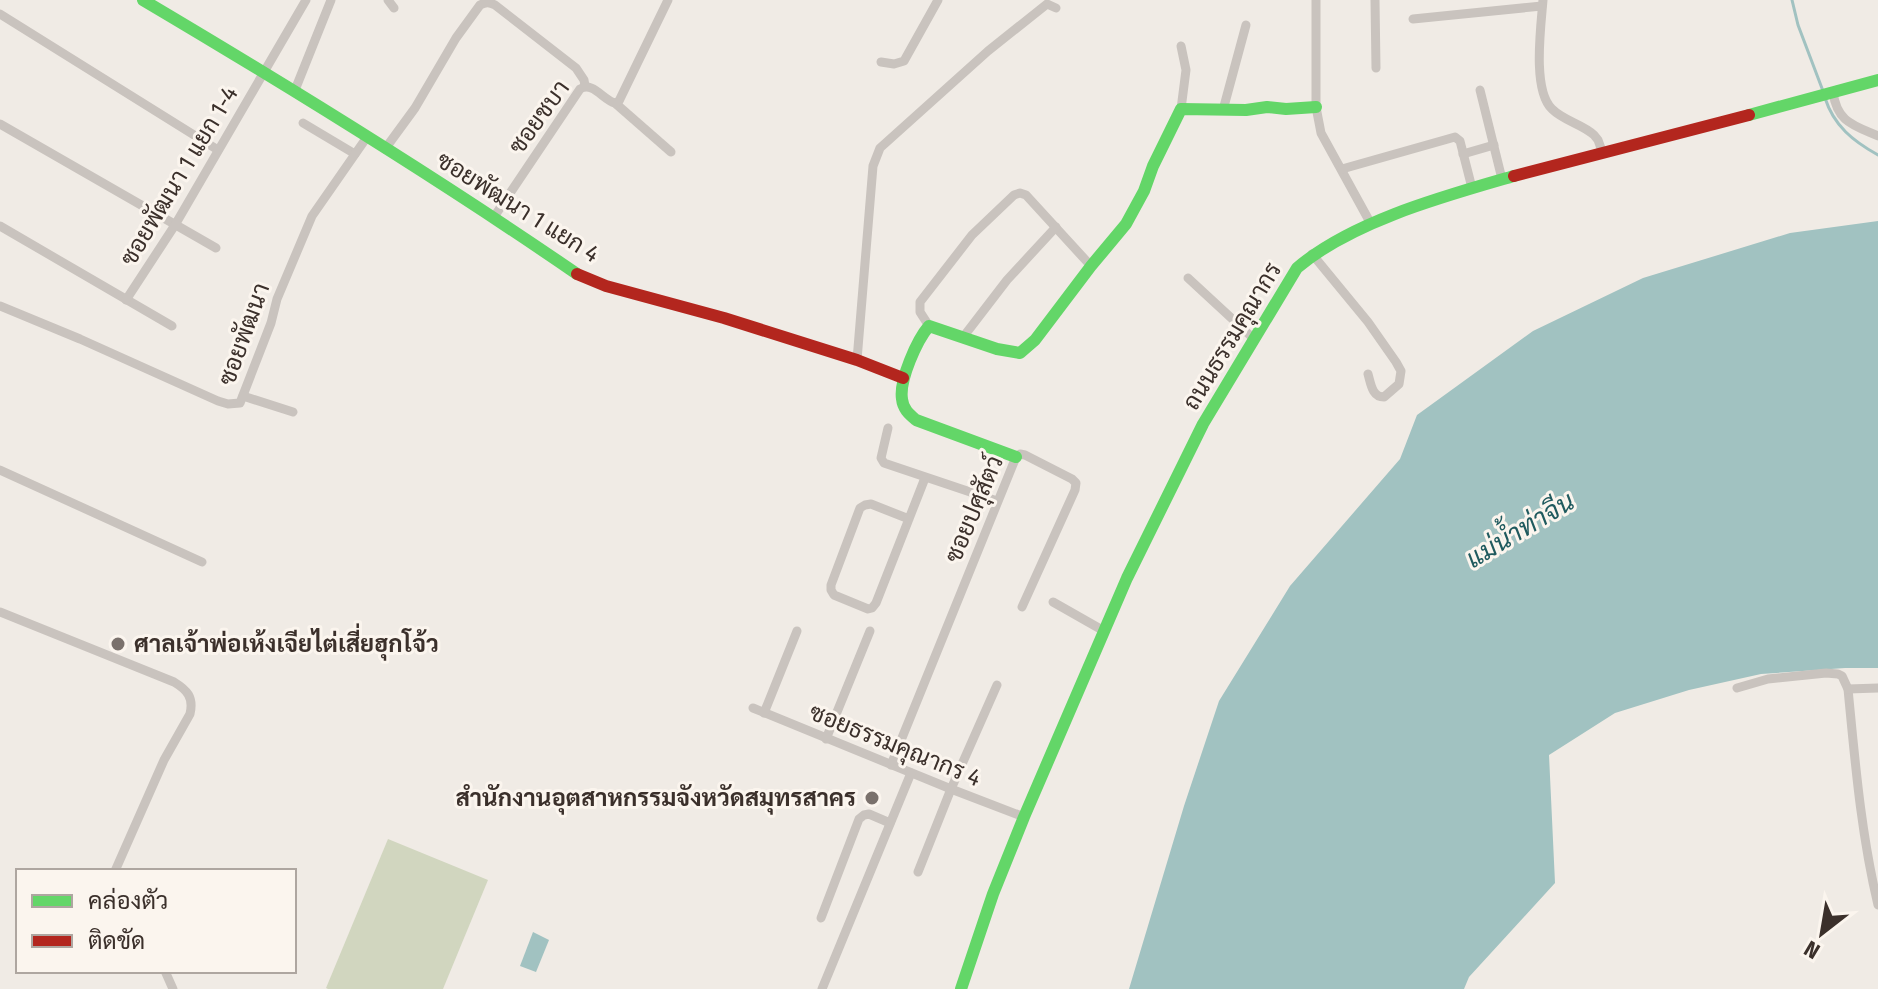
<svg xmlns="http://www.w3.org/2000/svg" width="1878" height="989" viewBox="0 0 1878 989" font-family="'Fira Sans Condensed',Sarabun,sans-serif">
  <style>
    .pitch { fill: #d1d6bf }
    .water { fill: #a1c2c1 }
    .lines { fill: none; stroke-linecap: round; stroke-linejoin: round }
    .stream { stroke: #a1c2c1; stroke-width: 3 }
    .street { stroke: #c9c3be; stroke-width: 9 }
    .fast { stroke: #63d668; stroke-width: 12 }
    .jam { stroke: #b3261e; stroke-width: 12 }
    .poi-dot { fill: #7a716c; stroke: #fbf5ee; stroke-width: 3 }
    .labels { text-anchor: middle; stroke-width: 6; stroke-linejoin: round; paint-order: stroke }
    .street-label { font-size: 24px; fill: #3b302b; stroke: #fbf5ee }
    .poi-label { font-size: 24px; font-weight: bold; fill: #3b302b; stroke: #fbf5ee; text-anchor: start }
    .water-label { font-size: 26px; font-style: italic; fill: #1f5a5e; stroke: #fbf5ee }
  </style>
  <rect width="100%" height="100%" fill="#f0ebe5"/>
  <!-- pitch -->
  <polygon class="pitch" points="388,839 488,880 443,989 328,989 326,988"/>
  <!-- water -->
  <g class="water">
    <polygon points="1878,221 1878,668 1845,668 1761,674 1689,690 1615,713 1549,755 1555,883 1469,977 1464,989 1129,989 1184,806 1219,701 1290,586 1400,459 1417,415 1533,331 1643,278 1790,233"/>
    <polygon points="533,932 549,940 536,972 520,966"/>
  </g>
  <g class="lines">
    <!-- stream -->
    <g class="stream">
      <polyline points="1792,0 1798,25 1823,91"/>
      <path d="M1825,98C1834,126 1853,141 1878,155"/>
    </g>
    <!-- street -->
    <g class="street">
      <polyline points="388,0 394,8"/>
      <polyline points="1316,0 1316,107 1321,133 1371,224"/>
      <polyline points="1375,0 1376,68"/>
      <path d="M1543,0C1541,26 1532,90 1552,109C1564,121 1582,124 1594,135L1598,140L1602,151"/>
      <polyline points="0,14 218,150"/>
      <polyline points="1413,19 1542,6"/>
      <polyline points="1181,46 1186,70 1181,109"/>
      <polyline points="881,62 894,64 904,61 938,0"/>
      <polyline points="295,90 331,0"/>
      <polyline points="1480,90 1502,179"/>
      <path d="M1833,92C1837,122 1853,125 1878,136"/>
      <polyline points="615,103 671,152"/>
      <polyline points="1223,110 1246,25"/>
      <polyline points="303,123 355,154"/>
      <polyline points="0,124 216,248"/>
      <path d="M385,149L415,108L456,38L480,5C486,2 489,2 495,5L576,68L584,80L585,86"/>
      <polyline points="1463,154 1494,145"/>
      <polyline points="1342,169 1455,137 1460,141 1472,188"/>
      <path d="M494,217L580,89C593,81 603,100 615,103L619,101L668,0"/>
      <polyline points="0,226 172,326"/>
      <path d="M1312,254L1368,322L1396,362L1401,371L1399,384L1384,397C1372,397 1371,384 1368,374"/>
      <polyline points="1188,278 1254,339"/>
      <polyline points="126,300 175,225 306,0"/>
      <polyline points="0,306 80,339 218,401 228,404 240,403 271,323 277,299 312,216 367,137"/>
      <polyline points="929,326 920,312 920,302 972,235 1014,195 1020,193 1026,195 1091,266"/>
      <polyline points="964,336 1007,280 1056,227"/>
      <polyline points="857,360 873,166 880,148 988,51 1047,4 1056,8"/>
      <polyline points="243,396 293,412"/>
      <polyline points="888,428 881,458 884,463 997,501"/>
      <polyline points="0,470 202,562"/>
      <polyline points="909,519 871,504 865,505 860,508 831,585 831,590 834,595 868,609 872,608 876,603 925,478"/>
      <polyline points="1053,602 1104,631"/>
      <path d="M0,612L174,682C187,690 194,697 190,714L164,760L115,871"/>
      <path d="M1737,688L1768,679L1826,673L1838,674L1842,676L1848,689C1855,761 1861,834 1878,905"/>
      <polyline points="1848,689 1878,688"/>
      <polyline points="753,708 951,789 1024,817"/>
      <polyline points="764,713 797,631"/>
      <polyline points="826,739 870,631"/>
      <polyline points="891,765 1016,457 1020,454 1025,455 1072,479 1076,483 1075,490 1022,607"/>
      <polyline points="918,872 951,789 997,685"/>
      <polyline points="821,918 859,819 864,815 869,814 890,823"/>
      <polyline points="165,971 173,989"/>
      <polyline points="822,989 911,773"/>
    </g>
    <!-- fast -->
    <g class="fast">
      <path d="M143,0C290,87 436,177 577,274"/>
      <polyline points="1749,115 1878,80"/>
      <path d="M1016,457L916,420C909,414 903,409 902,399C899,380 917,340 929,326L997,349L1020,353L1035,340L1091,266L1126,224L1144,191L1153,166L1181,109L1246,110L1267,107L1286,109L1316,107"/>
      <path d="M961,989L993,894L1024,817L1127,578L1203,424L1297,268C1352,221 1445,196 1514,176"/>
    </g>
    <!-- jam -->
    <g class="jam">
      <polyline points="1514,176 1749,115"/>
      <polyline points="577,274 606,286 724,318 857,360 903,378"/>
    </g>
  </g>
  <!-- markers -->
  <g class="poi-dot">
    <circle cx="118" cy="644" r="8"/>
    <circle cx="872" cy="798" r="8"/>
  </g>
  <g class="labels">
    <!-- street labels -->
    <g class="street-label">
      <text transform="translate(539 117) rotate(-54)" y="8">ซอยชบา</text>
      <text transform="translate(179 176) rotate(-59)" y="8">ซอยพัฒนา 1 แยก 1-4</text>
      <text transform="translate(518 207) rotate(32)" y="8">ซอยพัฒนา 1 แยก 4</text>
      <text transform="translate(244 334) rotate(-70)" y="8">ซอยพัฒนา</text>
      <text transform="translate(1232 336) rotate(-59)" y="8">ถนนธรรมคุณากร</text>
      <text transform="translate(974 509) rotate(-67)" y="8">ซอยปศุสัตว์</text>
      <text transform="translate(895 745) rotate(22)" y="8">ซอยธรรมคุณากร 4</text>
    </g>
    <!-- poi labels -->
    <g class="poi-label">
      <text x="134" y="652">ศาลเจ้าพ่อเห้งเจียไต่เสี่ยฮุกโจ้ว</text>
      <text x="856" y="806" text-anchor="end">สำนักงานอุตสาหกรรมจังหวัดสมุทรสาคร</text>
    </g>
    <!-- water labels -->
    <g class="water-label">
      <text transform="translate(1520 530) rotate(-31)" y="9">แม่น้ำท่าจีน</text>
    </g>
  </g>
  <!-- legend -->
  <rect x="16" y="869" width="280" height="104" fill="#fbf5ee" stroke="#aea6a0" stroke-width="2"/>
  <rect x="32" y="895" width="40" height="12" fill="#63d668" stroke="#aea6a0" stroke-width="2"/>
  <text x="88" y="909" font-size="24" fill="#3b302b">คล่องตัว</text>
  <rect x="32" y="935" width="40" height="12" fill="#b3261e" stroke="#aea6a0" stroke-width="2"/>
  <text x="88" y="949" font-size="24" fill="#3b302b">ติดขัด</text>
  <!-- north arrow -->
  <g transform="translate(1822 933) rotate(211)" stroke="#fbf5ee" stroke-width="6" paint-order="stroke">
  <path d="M0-6L14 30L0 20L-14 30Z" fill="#3b302b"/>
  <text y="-12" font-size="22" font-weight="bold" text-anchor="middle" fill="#3b302b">N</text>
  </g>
</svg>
